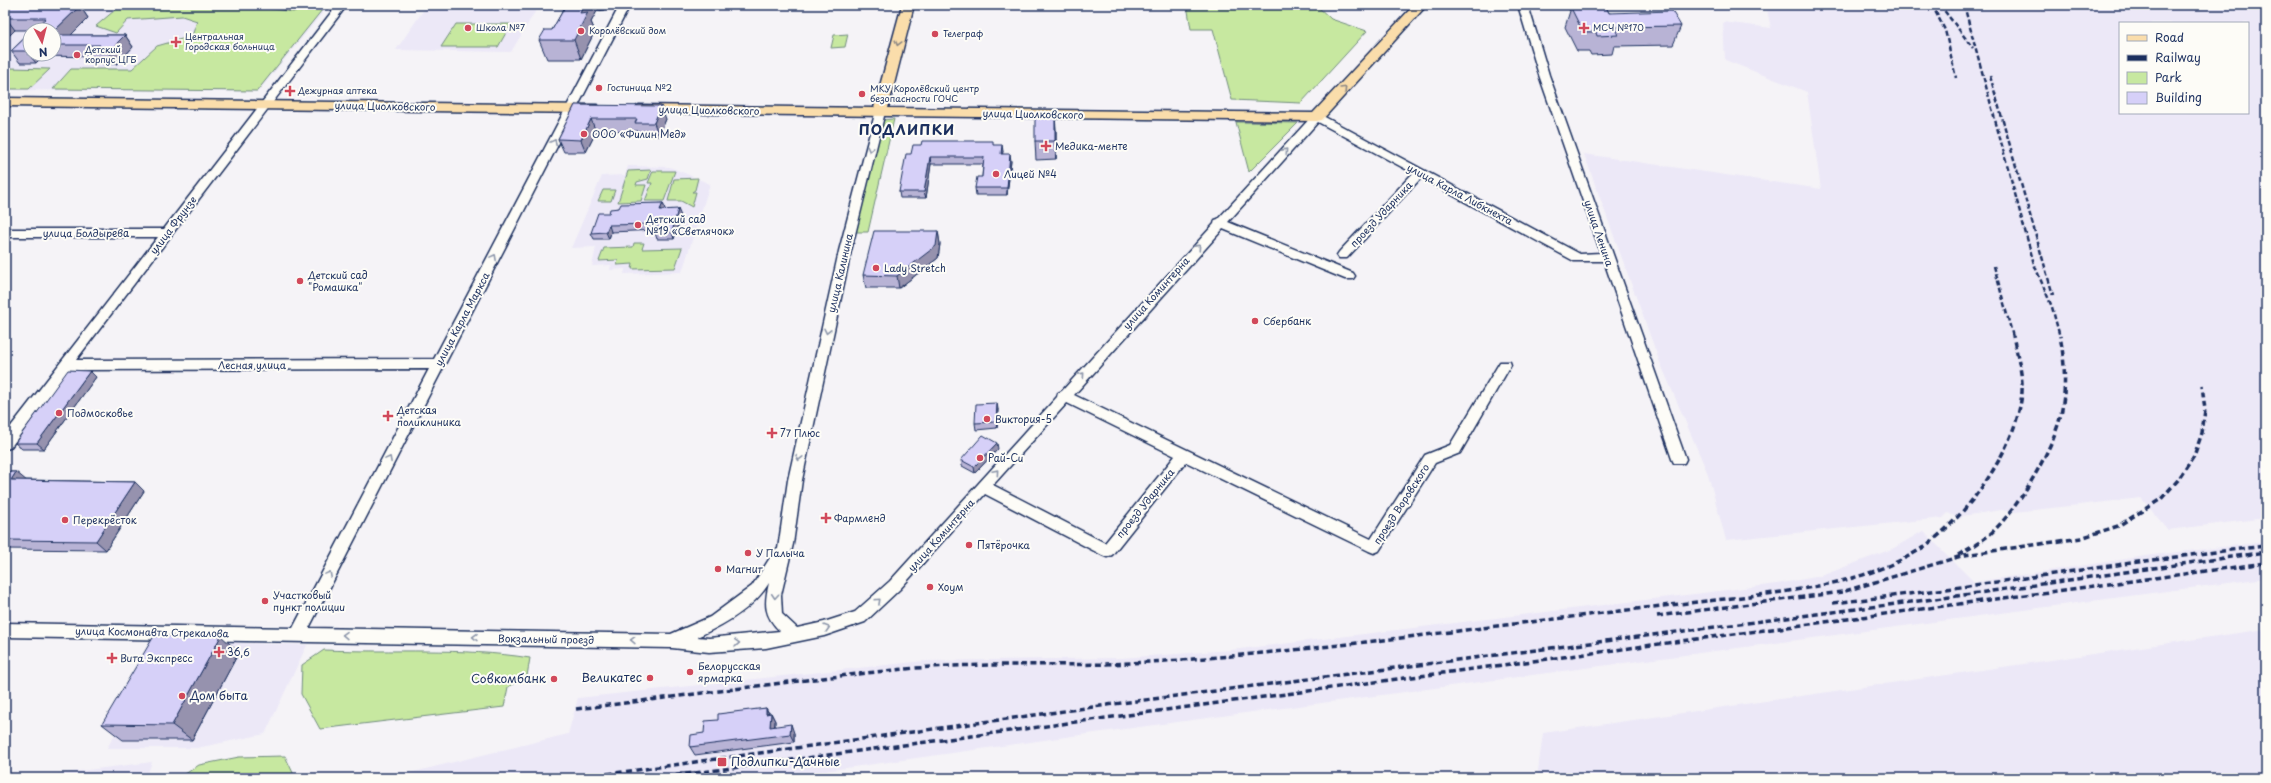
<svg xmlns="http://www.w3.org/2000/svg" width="2271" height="783" viewBox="0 0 2271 783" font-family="'Playpen Sans',sans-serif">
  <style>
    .built { fill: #ece8f7; fill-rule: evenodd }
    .green { fill: #c7e8a0; stroke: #718c7f }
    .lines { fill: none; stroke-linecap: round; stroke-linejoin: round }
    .minor-casing { stroke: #1b2f5e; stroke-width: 3 }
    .major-casing { stroke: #1b2f5e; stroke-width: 3 }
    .minor { fill: #fdfcf7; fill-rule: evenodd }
    .major { fill: #faddab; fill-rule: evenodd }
    .rail-far1 { stroke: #1b2f5e; stroke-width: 2.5; stroke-dasharray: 5 2.5; stroke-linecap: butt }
    .rail { stroke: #1b2f5e; stroke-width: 3.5; stroke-dasharray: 6 3.5; stroke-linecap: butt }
    .wall { fill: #b8b3d5; stroke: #1b2f5e }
    .shaded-wall { fill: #9692ae; stroke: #1b2f5e }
    .building { fill: #d6d0f8; stroke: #1b2f5e }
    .oneway { stroke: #8a8684 }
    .oneway2 { stroke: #8c96aa }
    .poi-dot { fill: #d1495b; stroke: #fdfcf7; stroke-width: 1.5 }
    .labels { text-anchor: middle; stroke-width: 4; stroke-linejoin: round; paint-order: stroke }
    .far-poi-label { font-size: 9px; fill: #1b2f5e; stroke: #fdfcf7; text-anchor: start }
    .street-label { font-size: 10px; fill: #1b2f5e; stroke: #fdfcf7 }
    .poi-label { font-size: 10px; fill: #1b2f5e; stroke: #fdfcf7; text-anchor: start }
    .near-poi-label { font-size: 12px; fill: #1b2f5e; stroke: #fdfcf7; text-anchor: end }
    .district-label { font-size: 14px; font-weight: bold; letter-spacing: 1px; fill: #1b2f5e; stroke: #fdfcf7 }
  </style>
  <rect width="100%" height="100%" fill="#f5f3f7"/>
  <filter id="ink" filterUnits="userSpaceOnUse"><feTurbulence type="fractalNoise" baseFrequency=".025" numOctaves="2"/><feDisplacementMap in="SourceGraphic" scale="8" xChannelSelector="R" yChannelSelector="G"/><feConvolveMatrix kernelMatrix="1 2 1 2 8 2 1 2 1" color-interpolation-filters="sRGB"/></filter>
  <g filter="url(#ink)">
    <!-- built -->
    <g class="built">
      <path d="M5,5H329L258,92L5,90ZM30,30H54V54H30Z"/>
      <polygon points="427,5 539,5 511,52 396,50"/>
      <path d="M1766,5H2266V518L2168,530L2141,498L2015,512L2001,510L1963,516L1960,519L1948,513L1943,518L1726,540L1708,474L1659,360L1584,154L1821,189L1807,92L1725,60L1723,22L1771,28ZM2120,23H2248V113H2120Z"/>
      <polygon points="628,166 670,167 710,184 682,272 624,274 625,269 610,270 611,265 592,266 596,247 571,248 602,176 625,175"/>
      <polygon points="1923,531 1974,582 2153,555 2266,542 2266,578 1087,734 775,778 389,778 568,734 578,698 924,661 1121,658 1231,650 1777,584 1821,576 1892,549"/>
      <polygon points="2266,629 2266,778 1537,778 1543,733"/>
      <polygon points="168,641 307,645 265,734 197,748 107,748"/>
      <polygon points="152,762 146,778 23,778"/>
    </g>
    <!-- green -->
    <g class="green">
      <polygon points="121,5 261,5 260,7 293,12 312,5 326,5 257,91 53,89 71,69 132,69 157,46 192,36 197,21 182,16 128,20 116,33 96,26"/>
      <polygon points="263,5 309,5 293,11"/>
      <polygon points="1187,5 1316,5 1331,19 1367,31 1301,103 1232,100 1213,29 1191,29"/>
      <polygon points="456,24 511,24 498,47 441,47"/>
      <polygon points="848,34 845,47 831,48 834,35"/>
      <polygon points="10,68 50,69 29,89 5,89 5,73"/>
      <polygon points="894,119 868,232 854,232 881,120"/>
      <polygon points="1236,122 1298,123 1249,172"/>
      <polygon points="651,170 648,179 637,182 636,185 646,185 641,201 618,202 628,171"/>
      <polygon points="653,171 675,171 664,201 645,201 652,183 648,183"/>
      <polygon points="698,178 695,190 692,192 696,192 692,207 681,201 668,201 674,179"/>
      <polygon points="603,190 615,190 611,201 598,201"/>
      <polygon points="634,243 644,243 642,249 682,248 675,268 632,269 633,264 617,265 618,260 599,261 604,248 633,247"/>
      <path d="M324,650C393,653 461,647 530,658L527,676L508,687L504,707L320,729L301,694L302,665Z"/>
      <polygon points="285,756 294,775 290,778 179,778 199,765 239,757"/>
    </g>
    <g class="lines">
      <!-- minor casing -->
      <g class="minor-casing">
        <path id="minor" d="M337,5H347L76,360L434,359L620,5H630L309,628L671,634L710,617L752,586L775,550L778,549L788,480L839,251L876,110H884L885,112L851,251L802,480L793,544L781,595L782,614L797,628L824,622L855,612L890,581L1057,397L1058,393L1062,391L1214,224L1215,220L1218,219L1313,115H1321L1580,254L1601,253L1539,75L1518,5H1528L1549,75L1686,459L1684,463H1674L1672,459L1604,261H1574L1421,178L1347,258H1339L1337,255L1339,252L1413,173L1318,122L1228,222L1353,273L1355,276L1353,279H1345L1223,229L1074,395L1371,539L1425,455L1450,445L1500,362H1510L1511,365L1460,453L1435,463L1379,551L1374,553L1369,551L1186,462L1112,555L1107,557L1102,555L985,494L900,589L865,622L824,636L766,648L709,652L672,648L5,637V623L293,628L429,369L69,370L10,448L5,449V434L158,237H5V229H164ZM1067,403L1175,456L1105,543L993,485ZM769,583C764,604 764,616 780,631L709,638L697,637C724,625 754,608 769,583Z"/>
      </g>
      <!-- major casing -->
      <g class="major-casing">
        <g id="major">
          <polygon points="902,5 914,5 888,108 1313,113 1414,5 1427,5 1322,120 1317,121 639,113 632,109 639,105 874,108"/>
          <polygon points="5,98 597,105 604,109 597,113 5,106"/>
        </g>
      </g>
      <!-- minor -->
      <use href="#minor" class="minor"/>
      <!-- major -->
      <use href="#major" class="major"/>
      <!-- rail-far1 -->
      <g class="rail-far1">
        <polyline points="1932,5 1945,30 1956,78"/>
        <polyline points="1940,5 1973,48"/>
        <polyline points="1964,5 2034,264 2052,307 2060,337"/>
        <polyline points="1990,76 2053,295"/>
        <polyline points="1994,266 2013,337"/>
      </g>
      <!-- rail -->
      <g class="rail">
        <path d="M1958,555C1969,549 1979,543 1989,535C2016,512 2051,453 2060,418C2067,391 2065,363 2060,336"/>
        <path d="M1833,603C1978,587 2121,562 2266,546"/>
        <polyline points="1657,616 1842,592 1965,555 2081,538 2118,526 2161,499 2178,480 2194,456 2202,433 2205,410 2202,385"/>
        <path d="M576,709C685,696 795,680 905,669C980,662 1055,667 1131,663C1284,655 1436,633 1588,615C1634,609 1679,604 1725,599C1790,591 1862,585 1919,550C1965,521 2018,447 2022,392C2023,373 2017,355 2013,336"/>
        <polyline points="579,778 1129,702 1950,597 2266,552"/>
        <polyline points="657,778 2266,563"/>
      </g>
    </g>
    <!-- wall -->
    <g class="wall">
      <polygon points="566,5 608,5 605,10 597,11 591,22 595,31 581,59 547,59 539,40 552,30"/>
      <polygon points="1567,5 1605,5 1609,13 1681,26 1673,45 1614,46 1612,54 1591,55 1589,51 1577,51 1565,27 1570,11"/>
      <polygon points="5,6 80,6 88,18 71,35 125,35 133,47 117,64 102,64 97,57 43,56 36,63 20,63 11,51 30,33 30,54 54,54 54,30 15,30 9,36 5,36"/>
      <polygon points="575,105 666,119 659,136 640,136 638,131 596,132 586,152 564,152 558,139"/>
      <polygon points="1055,114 1056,132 1056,159 1036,160 1035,141"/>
      <polygon points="993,145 1003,151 1002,154 1011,161 1007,195 976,195 975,188 982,177 983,164 931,164 926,198 900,198 899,192 911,154"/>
      <polygon points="663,203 665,210 681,216 674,239 657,239 655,233 656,230 611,232 609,239 594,239 591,233 609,213 619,208"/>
      <polygon points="938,231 940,244 938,258 899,288 866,288 863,275"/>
      <polygon points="90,371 96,377 44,449 22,449 15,443"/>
      <polygon points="998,409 997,428 976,430 975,423"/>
      <polygon points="998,449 975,473 962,466 961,460"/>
      <polygon points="5,472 16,472 25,480 135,482 144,491 106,550 5,549"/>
      <polygon points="239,652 192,740 123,740 102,724"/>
      <polygon points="766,708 769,713 771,713 775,721 775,726 794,733 794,742 695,755 690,747 718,720"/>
    </g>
    <!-- shaded-wall -->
    <g class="shaded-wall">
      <polygon points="584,5 595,5 597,11 591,22 595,31 581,59 574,40 580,13"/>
      <polygon points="603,5 608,5 605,10"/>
      <polygon points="80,6 88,18 61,45 54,39 54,31"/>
      <polygon points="6,18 15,30 9,36 5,32 5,19"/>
      <polygon points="125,35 133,47 117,64 108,52"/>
      <polygon points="30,48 30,54 41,54 43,56 36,63 26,51"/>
      <polygon points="661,106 666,119 659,136 654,123"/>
      <polygon points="1055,114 1056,132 1056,159 1055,141"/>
      <polygon points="591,119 596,132 586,152 581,140"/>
      <polygon points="1002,145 1003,151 1002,161 1001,154"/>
      <polygon points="1010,154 1011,161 1007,195 1007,188"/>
      <polygon points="930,157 931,164 926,198 924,192"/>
      <polygon points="663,203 665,209 663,216 660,210"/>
      <polygon points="678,209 681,216 674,239 672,232"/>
      <polygon points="609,225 611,232 609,239 606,232"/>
      <polygon points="938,231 940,244 938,258 899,288 897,276"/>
      <polygon points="90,371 96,377 44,449 37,443"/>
      <polygon points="997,403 998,409 997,428 996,422"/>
      <polygon points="997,443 998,449 975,473 974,467"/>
      <polygon points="16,472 27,481 11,480"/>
      <polygon points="135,482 144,491 106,550 96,541"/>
      <polygon points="221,636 239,652 192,740 172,725"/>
      <polygon points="766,708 770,716 766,714"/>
      <polygon points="771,713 775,721 774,735 770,727"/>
      <polygon points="791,724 794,733 794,742 790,734"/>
    </g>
    <!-- building -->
    <g class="building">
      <polygon points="566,5 584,5 580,13 588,12 574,40 539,40 545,30 552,30"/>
      <polygon points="1582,5 1605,5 1609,13 1672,11 1681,26 1614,27 1618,35 1597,36 1596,32 1583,32 1571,8 1583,7"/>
      <polygon points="5,6 80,6 54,31 54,30 33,30 46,18 6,18 5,19"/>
      <polygon points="30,33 30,48 26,51 11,51"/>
      <polygon points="54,35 125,35 108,52 93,52 100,45 54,45"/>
      <polygon points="575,105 661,106 654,123 635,123 637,119 591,119 581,140 558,139"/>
      <rect x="1035" y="114" width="20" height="27"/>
      <polygon points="922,141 993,141 993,145 1002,145 1001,154 1010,154 1007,188 975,188 977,177 982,177 984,157 930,157 924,192 899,192 906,154 911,154 913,145 921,145"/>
      <polygon points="663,203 660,210 678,209 672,232 655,233 658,224 609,225 606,232 591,233 598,213 609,213 610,209 619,208 621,204"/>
      <polygon points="874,231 938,231 936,246 897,276 863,275"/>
      <polygon points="68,370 90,371 37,443 15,443"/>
      <polygon points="997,403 996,422 975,423 976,404"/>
      <polygon points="983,435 997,443 974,467 961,460"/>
      <polygon points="5,472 16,472 11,480 135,482 96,541 5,540"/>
      <polygon points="154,636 221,636 172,725 102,724"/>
      <polygon points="766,708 766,714 771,713 770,727 791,724 790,734 690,747 691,735 704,733 705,721 718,720 718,714"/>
    </g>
    <!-- one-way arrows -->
    <defs><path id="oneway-chevron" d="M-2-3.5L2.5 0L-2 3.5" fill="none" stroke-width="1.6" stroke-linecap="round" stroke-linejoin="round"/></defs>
    <g class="oneway">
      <use href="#oneway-chevron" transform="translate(898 43) rotate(105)"/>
      <use href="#oneway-chevron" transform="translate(1344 89) rotate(-46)"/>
    </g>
    <g class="oneway2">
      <use href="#oneway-chevron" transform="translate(554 142) rotate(-62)"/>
      <use href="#oneway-chevron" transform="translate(870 149) rotate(104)"/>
      <use href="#oneway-chevron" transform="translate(1285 151) rotate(-48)"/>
      <use href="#oneway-chevron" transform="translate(1198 247) rotate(-48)"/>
      <use href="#oneway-chevron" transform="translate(494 257) rotate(-62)"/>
      <use href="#oneway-chevron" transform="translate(827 331) rotate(102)"/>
      <use href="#oneway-chevron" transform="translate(1082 375) rotate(-48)"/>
      <use href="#oneway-chevron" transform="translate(799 458) rotate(102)"/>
      <use href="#oneway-chevron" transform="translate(389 459) rotate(-62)"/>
      <use href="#oneway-chevron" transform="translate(996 472) rotate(-49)"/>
      <use href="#oneway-chevron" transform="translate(329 574) rotate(-62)"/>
      <use href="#oneway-chevron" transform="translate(775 596) rotate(94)"/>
      <use href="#oneway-chevron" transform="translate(878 601) rotate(-43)"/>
      <use href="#oneway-chevron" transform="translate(827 628) rotate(-16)"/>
      <use href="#oneway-chevron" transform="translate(345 635) rotate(-179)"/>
      <use href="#oneway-chevron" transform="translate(475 637) rotate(-179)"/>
      <use href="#oneway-chevron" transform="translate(633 640) rotate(-179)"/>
      <use href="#oneway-chevron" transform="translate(737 643) rotate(-4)"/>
    </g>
  </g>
  <!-- markers -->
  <g class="poi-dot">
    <circle cx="468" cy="28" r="4"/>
    <path d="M1582 22h4v4h4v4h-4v4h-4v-4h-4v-4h4z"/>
    <circle cx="581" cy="31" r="4"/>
    <circle cx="935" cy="34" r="4"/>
    <path d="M174 36h4v4h4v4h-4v4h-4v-4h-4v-4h4z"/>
    <circle cx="77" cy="55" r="4"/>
    <circle cx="599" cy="88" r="4"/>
    <path d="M288 85h4v4h4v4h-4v4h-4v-4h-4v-4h4z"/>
    <circle cx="862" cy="94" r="4"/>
    <circle cx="584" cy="134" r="4"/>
    <path d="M1044 140h4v4h4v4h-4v4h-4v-4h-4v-4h4z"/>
    <circle cx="996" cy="174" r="4"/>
    <circle cx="638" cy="225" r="4"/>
    <circle cx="876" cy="268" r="4"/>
    <circle cx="300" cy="281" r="4"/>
    <circle cx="1255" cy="321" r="4"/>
    <circle cx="59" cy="413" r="4"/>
    <path d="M386 410h4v4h4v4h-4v4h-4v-4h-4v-4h4z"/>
    <circle cx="987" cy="419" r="4"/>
    <path d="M770 427h4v4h4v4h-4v4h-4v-4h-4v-4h4z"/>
    <circle cx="980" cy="458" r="4"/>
    <path d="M824 512h4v4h4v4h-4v4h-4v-4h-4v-4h4z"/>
    <circle cx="65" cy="520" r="4"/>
    <circle cx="969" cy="545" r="4"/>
    <circle cx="748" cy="553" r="4"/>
    <circle cx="718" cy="569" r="4"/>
    <circle cx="930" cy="587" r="4"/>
    <circle cx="265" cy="601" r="4"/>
    <path d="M217 646h4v4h4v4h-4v4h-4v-4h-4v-4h4z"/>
    <path d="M110 652h4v4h4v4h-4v4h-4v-4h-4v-4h4z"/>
    <circle cx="690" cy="672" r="4"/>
    <circle cx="650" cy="678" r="4"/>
    <circle cx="554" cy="679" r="4"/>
    <circle cx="182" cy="696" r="4"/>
    <rect x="717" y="757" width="10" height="10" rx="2"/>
  </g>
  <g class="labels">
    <!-- far-poi labels -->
    <g class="far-poi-label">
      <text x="476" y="31">Школа №7</text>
      <text x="1593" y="31">МСЧ №170</text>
      <text x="589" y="34">Королёвский дом</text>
      <text x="943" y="37">Телеграф</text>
      <text x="185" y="40">Центральная<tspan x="185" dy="10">Городская больница</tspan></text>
      <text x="85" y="53">Детский<tspan x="85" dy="10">корпус ЦГБ</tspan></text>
      <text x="607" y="91">Гостиница №2</text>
      <text x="870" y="92">МКУ Королёвский центр<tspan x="870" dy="10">безопасности ГОЧС</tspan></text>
      <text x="298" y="94">Дежурная аптека</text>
    </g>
    <!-- street labels -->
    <g class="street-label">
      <text transform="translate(385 106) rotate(1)" y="4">улица Циолковского</text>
      <text transform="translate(709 110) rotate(1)" y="4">улица Циолковского</text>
      <text transform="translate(1033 114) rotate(1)" y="4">улица Циолковского</text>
      <text transform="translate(1460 194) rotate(28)" y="4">улица Карла Либкнехта</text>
      <text transform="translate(1381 214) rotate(-47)" y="4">проезд Ударника</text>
      <text transform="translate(173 225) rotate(-53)" y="4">улица Фрунзе</text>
      <text x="86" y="237">улица Болдырева</text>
      <text transform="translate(1599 233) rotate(71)" y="4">улица Ленина</text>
      <text transform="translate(840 273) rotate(-77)" y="4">улица Калинина</text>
      <text transform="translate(1156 293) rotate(-48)" y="4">улица Коминтерна</text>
      <text transform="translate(462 319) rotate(-62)" y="4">улица Карла Маркса</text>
      <text x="252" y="369">Лесная улица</text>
      <text transform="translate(1145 503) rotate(-51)" y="4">проезд Ударника</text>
      <text transform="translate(1401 504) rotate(-57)" y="4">проезд Воровского</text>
      <text transform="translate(941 535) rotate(-48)" y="4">улица Коминтерна</text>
      <text transform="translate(152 632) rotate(1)" y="4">улица Космонавта Стрекалова</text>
      <text transform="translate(546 639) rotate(1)" y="4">Вокзальный проезд</text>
    </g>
    <!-- poi labels -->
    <g class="poi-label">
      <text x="592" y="138">ООО «Филин Мед»</text>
      <text x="1055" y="150">Медика-менте</text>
      <text x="1004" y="178">Лицей №4</text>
      <text x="646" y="223">Детский сад<tspan x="646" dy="12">№19 «Светлячок»</tspan></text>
      <text x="884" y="272">Lady Stretch</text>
      <text x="308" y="279">Детский сад<tspan x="308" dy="12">"Ромашка"</tspan></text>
      <text x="1263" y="325">Сбербанк</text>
      <text x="397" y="414">Детская<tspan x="397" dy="12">поликлиника</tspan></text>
      <text x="67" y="417">Подмосковье</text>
      <text x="995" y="423">Виктория-5</text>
      <text x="780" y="437">77 Плюс</text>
      <text x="988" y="462">Рай-Си</text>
      <text x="834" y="522">Фармленд</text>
      <text x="73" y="524">Перекрёсток</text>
      <text x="977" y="549">Пятёрочка</text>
      <text x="756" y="557">У Палыча</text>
      <text x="726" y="573">Магнит</text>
      <text x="938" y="591">Хоум</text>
      <text x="273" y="599">Участковый<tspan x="273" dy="12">пункт полиции</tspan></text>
      <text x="227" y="656">36,6</text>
      <text x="120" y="662">Вита Экспресс</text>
      <text x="698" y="670">Белорусская<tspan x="698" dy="12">ярмарка</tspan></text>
    </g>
    <!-- near-poi labels -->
    <g class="near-poi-label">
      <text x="642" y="682">Великатес</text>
      <text x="546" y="683">Совкомбанк</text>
      <text x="190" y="700" text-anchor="start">Дом быта</text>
      <text x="731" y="766" text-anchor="start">Подлипки-Дачные</text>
    </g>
    <!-- district labels -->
    <g class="district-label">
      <text x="907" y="135">ПОДЛИПКИ</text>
    </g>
  </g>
  <!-- margin -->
  <rect width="2271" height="783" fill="none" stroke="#fdfcf7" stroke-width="20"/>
  <rect x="10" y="10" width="2251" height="763" fill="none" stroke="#1b2f5e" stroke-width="1.5" filter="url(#ink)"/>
  <!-- legend -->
  <rect x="2119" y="22" width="130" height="92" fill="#fdfcf7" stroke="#a3aaba"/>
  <rect x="2127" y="35" width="20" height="6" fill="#faddab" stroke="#a3aaba"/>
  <text x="2155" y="42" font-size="12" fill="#1b2f5e">Road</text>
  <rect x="2127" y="55" width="20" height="6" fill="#1b2f5e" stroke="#a3aaba"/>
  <text x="2155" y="62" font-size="12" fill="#1b2f5e">Railway</text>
  <rect x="2127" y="72" width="20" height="12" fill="#c7e8a0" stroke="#a3aaba"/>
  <text x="2155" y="82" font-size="12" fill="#1b2f5e">Park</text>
  <rect x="2127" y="92" width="20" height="12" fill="#d6d0f8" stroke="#a3aaba"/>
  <text x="2155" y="102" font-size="12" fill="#1b2f5e">Building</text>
  <!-- north arrow -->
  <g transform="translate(42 42) rotate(173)"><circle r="19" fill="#fdfcf7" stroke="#a3aaba"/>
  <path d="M0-3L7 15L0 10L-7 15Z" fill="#d1495b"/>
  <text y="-6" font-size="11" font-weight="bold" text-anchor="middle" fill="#1b2f5e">N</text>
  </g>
</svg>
